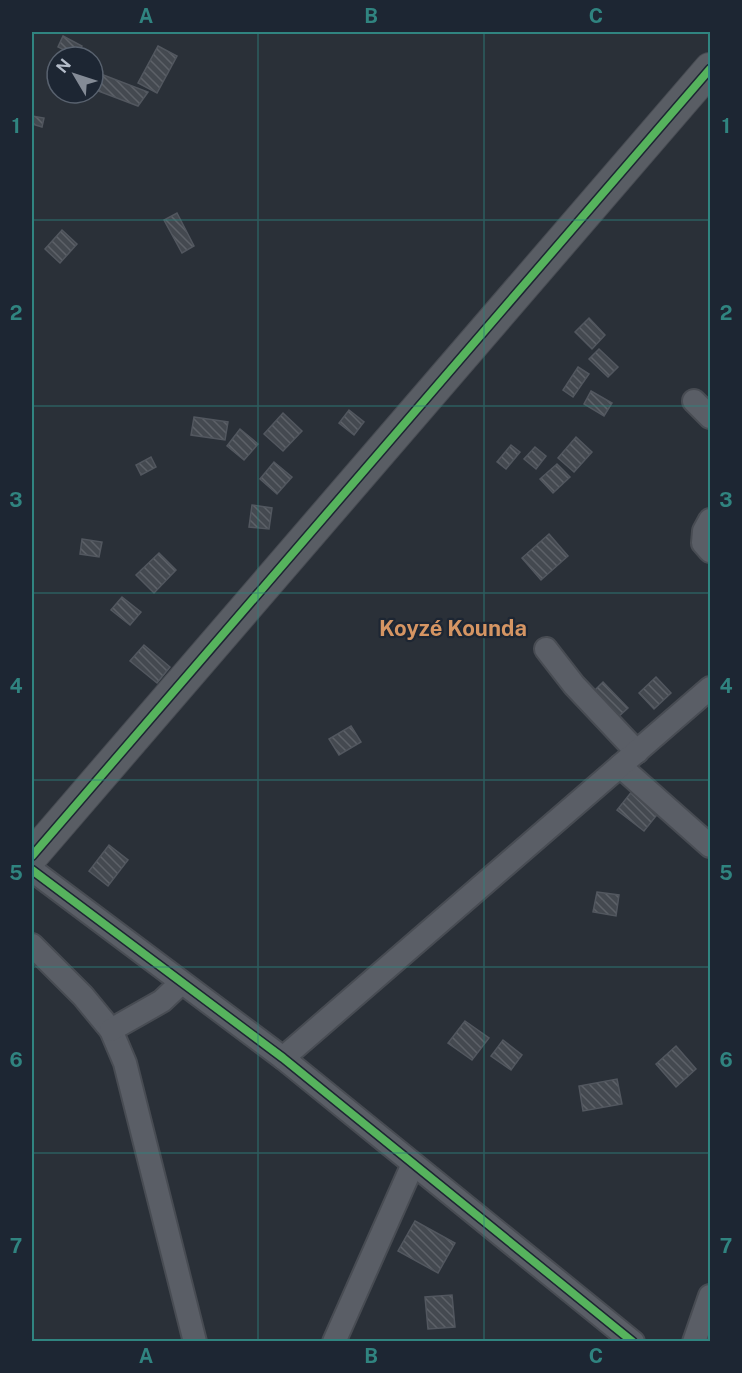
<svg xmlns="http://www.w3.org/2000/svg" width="742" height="1373" viewBox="0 0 742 1373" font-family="'Public Sans',sans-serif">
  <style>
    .building { fill: url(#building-back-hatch); stroke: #52575f; stroke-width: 1.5 }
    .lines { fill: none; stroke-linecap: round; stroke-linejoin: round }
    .street-casing { stroke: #484c53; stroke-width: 26 }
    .secondary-casing { stroke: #484c53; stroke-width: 34 }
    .street { stroke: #5a5e66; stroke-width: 22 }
    .secondary { stroke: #595d64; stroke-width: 32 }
    .cycleway-casing { stroke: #1d2633; stroke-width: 11 }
    .cycleway { stroke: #56b35d; stroke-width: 8 }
    .grid { fill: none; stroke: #308480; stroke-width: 1.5; stroke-opacity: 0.55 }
    .labels { text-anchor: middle; stroke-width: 4.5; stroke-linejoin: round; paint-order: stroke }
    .district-label { font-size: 22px; font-weight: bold; fill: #d59563; stroke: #1d2633 }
    .neatline { fill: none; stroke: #308480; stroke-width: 2 }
    .grid-label { font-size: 20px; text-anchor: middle; font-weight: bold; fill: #308480 }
  </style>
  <defs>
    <pattern id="building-back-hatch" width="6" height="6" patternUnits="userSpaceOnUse" patternTransform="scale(1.5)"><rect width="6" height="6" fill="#444950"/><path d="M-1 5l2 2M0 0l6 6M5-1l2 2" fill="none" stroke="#5d6168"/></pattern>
  </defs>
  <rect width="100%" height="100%" fill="#2a3038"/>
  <!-- building -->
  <g class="building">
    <polygon points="63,36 82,46 77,56 58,47"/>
    <polygon points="158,46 177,56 157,93 138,83"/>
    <polygon points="93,71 148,92 138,106 93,89"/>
    <polygon points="32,116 44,118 42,127 32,124"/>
    <polygon points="177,213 194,246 182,253 164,220"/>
    <polygon points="62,230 77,244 60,263 45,249"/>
    <polygon points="589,318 605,335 592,349 575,332"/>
    <polygon points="599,349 618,367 608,377 589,359"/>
    <polygon points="578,367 589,374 573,397 563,390"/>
    <polygon points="591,391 612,403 604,416 584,404"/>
    <polygon points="349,410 364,422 354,435 339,423"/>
    <polygon points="283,413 302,431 283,451 264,434"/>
    <polygon points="194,417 228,422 225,440 191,435"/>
    <polygon points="240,429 258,444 244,460 227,446"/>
    <polygon points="576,437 592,452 574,472 558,458"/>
    <polygon points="511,445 520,452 506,469 497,462"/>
    <polygon points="535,447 546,456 536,469 524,459"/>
    <polygon points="151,457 156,467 141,475 136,465"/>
    <polygon points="274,462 292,477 277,494 260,479"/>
    <polygon points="557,464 570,477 553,493 540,479"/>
    <polygon points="252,505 272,508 269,529 249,527"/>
    <polygon points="549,534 568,556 541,580 522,558"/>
    <polygon points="82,539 102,542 99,557 80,554"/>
    <polygon points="159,553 176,570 154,593 136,575"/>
    <polygon points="122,597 141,612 130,625 111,610"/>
    <polygon points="144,645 170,667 157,683 130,661"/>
    <polygon points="656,677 671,693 654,709 639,693"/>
    <polygon points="603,682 628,708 617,718 593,692"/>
    <polygon points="351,726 361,742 339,755 329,739"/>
    <polygon points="633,790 660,811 644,831 617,810"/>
    <polygon points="109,845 128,860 108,886 89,871"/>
    <polygon points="597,892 619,895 616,916 593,912"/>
    <polygon points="465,1021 489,1038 472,1060 448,1043"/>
    <polygon points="503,1040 522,1055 511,1070 491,1056"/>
    <polygon points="676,1046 696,1069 676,1087 656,1064"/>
    <polygon points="617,1079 622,1104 583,1111 579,1086"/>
    <polygon points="415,1221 455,1243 438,1273 398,1251"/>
    <polygon points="452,1295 455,1327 428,1329 425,1297"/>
  </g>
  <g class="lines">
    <!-- street casing -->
    <g class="street-casing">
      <g id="street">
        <polyline points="694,401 710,417"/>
        <polyline points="710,520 704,531 703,543 710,551"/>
        <polyline points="546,649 574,685 637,752"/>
        <polyline points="620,766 710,846"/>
        <polyline points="32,870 283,1058 633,1342"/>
        <polyline points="32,945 83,996 111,1030 125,1063 195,1342"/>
        <polyline points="111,1030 162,1001 181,983"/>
        <polyline points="283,1058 710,688"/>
        <polyline points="334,1342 413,1164"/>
        <polyline points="694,1342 710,1296"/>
      </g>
    </g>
    <!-- secondary casing -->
    <g class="secondary-casing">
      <polyline id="secondary" points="32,856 710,69"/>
    </g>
    <!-- street -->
    <use href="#street" class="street"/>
    <!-- secondary -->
    <use href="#secondary" class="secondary"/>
    <!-- cycleway casing -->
    <g class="cycleway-casing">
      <g id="cycleway">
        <polyline points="32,856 710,69"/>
        <polyline points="32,870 283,1058 633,1342"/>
      </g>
    </g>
    <!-- cycleway -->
    <use href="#cycleway" class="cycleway"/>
  </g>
  <!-- grid -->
  <path class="grid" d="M258,32V1342M484,32V1342M32,220H710M32,406H710M32,593H710M32,780H710M32,967H710M32,1153H710"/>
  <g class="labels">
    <!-- district labels -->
    <g class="district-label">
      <text x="453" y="636">Koyzé Kounda</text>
    </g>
  </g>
  <!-- border -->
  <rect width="742" height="1373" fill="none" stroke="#1d2633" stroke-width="66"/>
  <!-- north arrow -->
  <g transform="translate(75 75) rotate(309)"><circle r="28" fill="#1d2633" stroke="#59626f" stroke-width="1.5"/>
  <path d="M0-4.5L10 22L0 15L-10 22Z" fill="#848b96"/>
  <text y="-9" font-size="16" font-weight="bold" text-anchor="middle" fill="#b4bcc9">N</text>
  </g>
  <rect x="33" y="33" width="676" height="1307" class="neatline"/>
  <g class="grid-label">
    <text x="146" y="23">A</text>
    <text x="371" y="23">B</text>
    <text x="596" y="23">C</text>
    <text x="16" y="133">1</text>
    <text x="726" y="133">1</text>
    <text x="16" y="320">2</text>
    <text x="726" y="320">2</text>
    <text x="16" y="507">3</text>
    <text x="726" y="507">3</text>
    <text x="16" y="693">4</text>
    <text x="726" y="693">4</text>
    <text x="16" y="880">5</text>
    <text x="726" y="880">5</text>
    <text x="16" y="1067">6</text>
    <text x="726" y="1067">6</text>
    <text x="16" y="1253">7</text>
    <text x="726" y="1253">7</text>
    <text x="146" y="1363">A</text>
    <text x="371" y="1363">B</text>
    <text x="596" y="1363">C</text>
  </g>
</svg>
